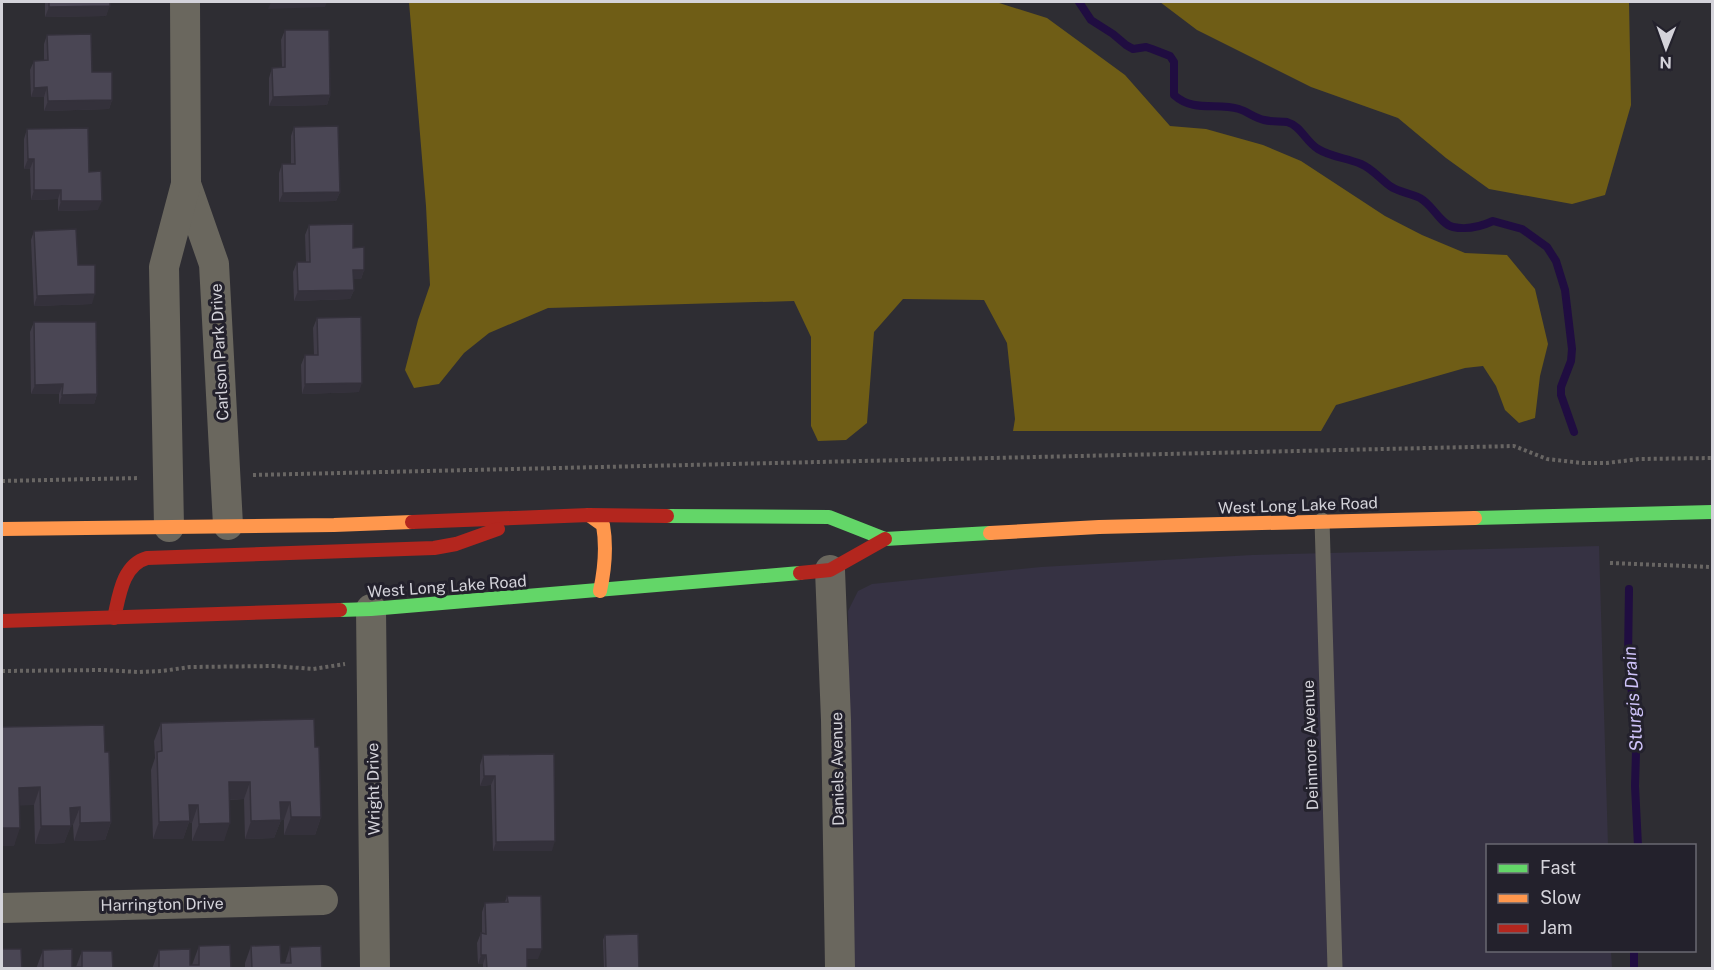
<svg xmlns="http://www.w3.org/2000/svg" width="1714" height="970" viewBox="0 0 1714 970" font-family="'Public Sans',sans-serif">
  <style>
    .built { fill: #363243 }
    .forest { fill: #6f5d16 }
    .lines { fill: none; stroke-linecap: round; stroke-linejoin: round }
    .stream { stroke: #200d41; stroke-width: 8 }
    .path { stroke: #686563; stroke-width: 4; stroke-dasharray: 3 3; stroke-linecap: butt }
    .lane { stroke: #6a675e; stroke-width: 15 }
    .street { stroke: #6a675e; stroke-width: 30 }
    .fast { stroke: #63d668; stroke-width: 14 }
    .slow { stroke: #ff974d; stroke-width: 14 }
    .jam { stroke: #b3261e; stroke-width: 14 }
    .wall { fill: #403c48 }
    .shaded-wall { fill: #34313b }
    .building { fill: #4a4654; stroke: #34313b; stroke-width: 1.5 }
    .labels { text-anchor: middle; stroke-width: 6; stroke-linejoin: round; paint-order: stroke }
    .street-label { font-size: 16px; fill: #d4d3da; stroke: #23212c }
    .water-label { font-size: 18px; font-style: italic; fill: #cfc3fa; stroke: #23212c }
  </style>
  <rect width="100%" height="100%" fill="#2e2d33"/>
  <!-- built -->
  <polygon class="built" points="1599,546 1608,845 1488,846 1488,950 1611,951 1612,968 853,968 848,611 858,591 872,584 1041,567 1252,555"/>
  <!-- forest -->
  <g class="forest">
    <polygon points="409,2 996,2 1047,18 1125,75 1170,126 1206,129 1263,145 1301,161 1385,216 1422,235 1465,253 1507,255 1535,289 1548,344 1540,376 1535,418 1519,423 1505,410 1496,386 1483,366 1465,368 1336,405 1321,431 1013,431 1015,419 1007,343 984,300 903,299 874,332 867,423 846,440 818,441 811,426 811,337 794,301 548,308 489,333 464,353 439,384 414,388 405,370 418,320 430,285 426,206"/>
    <polygon points="1160,2 1629,2 1631,105 1605,195 1572,204 1489,189 1446,158 1398,118 1311,87 1197,30"/>
  </g>
  <g class="lines">
    <!-- stream -->
    <g class="stream">
      <path d="M1079,2L1091,20L1113,34L1126,45L1133,49L1146,47L1152,49L1170,56L1174,62V95C1194,113 1217,102 1239,109C1248,112 1255,118 1264,120C1272,122 1280,121 1287,122C1301,126 1306,142 1318,149C1331,157 1347,158 1361,164C1373,169 1380,179 1390,186C1398,192 1410,193 1420,198C1433,205 1440,224 1453,227C1467,230 1480,227 1493,221L1522,229L1547,247L1556,261L1565,290L1572,349L1571,361L1561,387V395L1574,432"/>
      <polyline points="1629,589 1628,657 1633,703 1637,718 1635,786 1638,846"/>
      <polyline points="1634,950 1634,968"/>
    </g>
    <!-- path -->
    <g class="path">
      <polyline points="253,475 1514,446 1547,459 1582,463 1607,463 1639,459 1712,458"/>
      <polyline points="2,481 140,478"/>
      <polyline points="1610,563 1712,567"/>
      <polyline points="2,671 103,670 138,672 162,671 190,667 275,666 313,669 345,664"/>
    </g>
    <!-- lane -->
    <polyline class="lane" points="1322,520 1335,968"/>
    <!-- street -->
    <g class="street">
      <polyline points="186,184 214,264 228,525"/>
      <polyline points="169,527 164,267 186,184 185,2"/>
      <polyline points="830,570 836,720 840,968"/>
      <polyline points="371,609 375,968"/>
      <polyline points="2,908 323,900"/>
    </g>
    <!-- fast -->
    <g class="fast">
      <polyline points="667,516 829,517 885,539 990,533"/>
      <polyline points="1475,518 1712,512"/>
      <polyline points="340,610 371,609 800,573"/>
    </g>
    <!-- slow -->
    <g class="slow">
      <path d="M589,515L603,525C607,548 605,568 600,591"/>
      <polyline points="2,529 334,525 412,522"/>
      <polyline points="990,533 1099,527 1475,518"/>
    </g>
    <!-- jam -->
    <g class="jam">
      <polyline points="412,522 589,515 667,516"/>
      <polyline points="800,573 830,570 885,539"/>
      <path d="M114,618C119,597 122,565 147,558L434,548L456,544L498,529"/>
      <polyline points="2,621 340,610"/>
    </g>
  </g>
  <!-- wall -->
  <g class="wall">
    <polygon points="45,2 110,2 106,16 45,17"/>
    <polygon points="285,30 330,95 327,105 269,106 269,78 272,68 282,67 281,40"/>
    <polygon points="47,35 92,72 112,100 109,109 44,111 44,97 31,97 30,70 34,61 44,60 44,44"/>
    <polygon points="294,127 340,192 336,201 279,202 279,173 282,164 291,164 291,136"/>
    <polygon points="27,129 89,172 98,210 58,211 58,199 31,200 30,169 24,169 24,139"/>
    <polygon points="309,225 364,270 361,279 353,279 354,290 350,299 294,301 293,272 297,262 306,262 305,235"/>
    <polygon points="34,231 78,265 92,304 34,306 31,240"/>
    <polygon points="317,318 359,392 302,394 301,365 305,355 314,355 313,328"/>
    <polygon points="34,322 97,394 94,404 59,404 59,394 31,394 30,332"/>
    <polygon points="161,723 315,747 321,817 315,835 284,835 284,820 281,820 274,838 245,839 244,799 229,800 224,841 192,841 192,823 189,822 183,839 153,839 151,770 155,758 154,741"/>
    <polygon points="2,727 105,752 111,822 105,840 74,841 73,825 71,825 64,843 35,844 34,805 20,805 14,846 2,846"/>
    <polygon points="483,755 552,851 493,851 491,785 480,786 480,765"/>
    <polygon points="507,896 538,959 527,959 527,969 483,969 483,964 478,964 477,943 481,933 482,933 482,912 485,903 505,902"/>
    <polygon points="605,935 639,969 604,969 603,940"/>
    <polygon points="199,946 231,969 152,969 159,950 190,965 192,965"/>
    <polygon points="251,946 281,963 285,963 290,947 322,969 245,969 245,963"/>
    <polygon points="43,950 72,967 76,967 82,951 113,969 36,969"/>
  </g>
  <!-- shaded-wall -->
  <g class="shaded-wall">
    <polygon points="271,2 327,2 325,7 268,9"/>
    <polygon points="110,6 106,16 45,17 49,7"/>
    <polygon points="47,87 44,97 31,97 34,88"/>
    <polygon points="330,95 327,105 269,106 273,97"/>
    <polygon points="112,100 109,109 44,111 48,101"/>
    <polygon points="28,159 34,159 30,169 24,169"/>
    <polygon points="34,190 61,190 58,199 31,200"/>
    <polygon points="340,192 336,201 279,202 283,193"/>
    <polygon points="61,201 102,201 98,210 58,211"/>
    <polygon points="353,270 364,270 361,279 350,279"/>
    <polygon points="354,290 350,299 294,301 298,291"/>
    <polygon points="95,294 92,304 34,306 37,296"/>
    <polygon points="362,383 359,392 302,394 305,384"/>
    <polygon points="63,384 59,394 31,394 35,385"/>
    <polygon points="97,394 94,404 59,404 62,395"/>
    <polygon points="484,776 495,776 491,785 480,786"/>
    <polygon points="229,782 250,782 244,799 223,800"/>
    <polygon points="40,787 34,805 13,806 19,788"/>
    <polygon points="280,802 290,802 284,820 273,820"/>
    <polygon points="189,805 198,805 192,823 189,822 183,839 153,839 159,822"/>
    <polygon points="80,807 73,825 63,825 70,808"/>
    <polygon points="291,817 321,817 315,835 284,835"/>
    <polygon points="281,820 274,838 245,839 251,821"/>
    <polygon points="111,822 105,840 74,841 80,823"/>
    <polygon points="230,823 224,841 192,841 199,824"/>
    <polygon points="41,826 71,826 64,843 35,844"/>
    <polygon points="2,828 20,828 14,846 2,846"/>
    <polygon points="555,841 552,851 493,851 496,842"/>
    <polygon points="527,949 542,949 538,959 523,959"/>
    <polygon points="481,955 486,955 483,964 478,964"/>
  </g>
  <!-- building -->
  <g class="building">
    <polygon points="49,2 110,2 110,6 49,7"/>
    <polygon points="285,30 329,30 330,95 273,97 272,68 285,67"/>
    <polygon points="91,34 92,72 112,72 112,100 48,101 47,87 34,88 34,61 48,60 47,35"/>
    <polygon points="338,126 340,192 283,193 282,164 295,164 294,127"/>
    <polygon points="88,128 89,172 101,171 102,201 61,201 61,190 34,190 34,159 28,159 27,129"/>
    <polygon points="353,224 353,248 364,247 364,270 353,270 354,290 298,291 297,262 310,262 309,225"/>
    <polygon points="76,229 78,265 95,265 95,294 37,296 34,231"/>
    <polygon points="361,317 362,383 305,384 305,355 318,355 317,318"/>
    <polygon points="34,322 96,322 97,394 62,395 63,384 35,385"/>
    <polygon points="314,719 315,747 319,747 321,817 291,817 290,802 280,802 281,820 251,821 250,782 229,782 230,823 199,824 198,805 189,805 190,821 159,822 157,752 162,751 161,723"/>
    <polygon points="104,725 105,752 109,752 111,822 80,823 80,807 70,808 71,826 41,826 40,787 19,788 20,828 2,828 2,727"/>
    <polygon points="554,754 555,841 496,842 495,776 484,776 483,755"/>
    <polygon points="507,896 541,896 542,949 527,949 527,969 487,969 486,955 481,955 481,933 486,934 485,903 508,902"/>
    <polygon points="638,934 639,969 606,969 605,935"/>
    <polygon points="230,945 231,969 159,969 159,950 190,949 190,965 199,965 199,946"/>
    <polygon points="280,945 281,963 291,963 290,947 321,946 322,969 252,969 251,946"/>
    <polygon points="2,949 21,949 22,969 2,969"/>
    <polygon points="72,949 72,967 82,967 82,951 112,951 113,969 43,969 43,950"/>
  </g>
  <g class="labels">
    <!-- street labels -->
    <g class="street-label">
      <text transform="translate(219 352) rotate(-93)" y="6">Carlson Park Drive</text>
      <text transform="translate(1298 505) rotate(-2)" y="6">West Long Lake Road</text>
      <text transform="translate(447 586) rotate(-4)" y="6">West Long Lake Road</text>
      <text transform="translate(1310 745) rotate(-92)" y="6">Deinmore Avenue</text>
      <text transform="translate(837 769) rotate(-91)" y="6">Daniels Avenue</text>
      <text transform="translate(373 789) rotate(-91)" y="6">Wright Drive</text>
      <text transform="translate(162 904) rotate(-1)" y="6">Harrington Drive</text>
    </g>
    <!-- water labels -->
    <g class="water-label">
      <text transform="translate(1633 699) rotate(-94)" y="6">Sturgis Drain</text>
    </g>
  </g>
  <!-- border -->
  <rect width="1714" height="970" fill="none" stroke="#d4d3da" stroke-width="6"/>
  <!-- legend -->
  <rect x="1486" y="844" width="210" height="108" fill="#23212c" stroke="#6a6872" stroke-width="1.5"/>
  <rect x="1498" y="864" width="30" height="9" fill="#63d668" stroke="#6a6872" stroke-width="1.5"/>
  <text x="1540" y="874" font-size="18" fill="#d4d3da">Fast</text>
  <rect x="1498" y="894" width="30" height="9" fill="#ff974d" stroke="#6a6872" stroke-width="1.5"/>
  <text x="1540" y="904" font-size="18" fill="#d4d3da">Slow</text>
  <rect x="1498" y="924" width="30" height="9" fill="#b3261e" stroke="#6a6872" stroke-width="1.5"/>
  <text x="1540" y="934" font-size="18" fill="#d4d3da">Jam</text>
  <!-- north arrow -->
  <g transform="translate(1666 48) rotate(181)" stroke="#23212c" stroke-width="4.5" paint-order="stroke">
  <path d="M0-4.5L10 22L0 15L-10 22Z" fill="#d4d3da"/>
  <text y="-9" font-size="16" font-weight="bold" text-anchor="middle" fill="#d4d3da">N</text>
  </g>
</svg>
